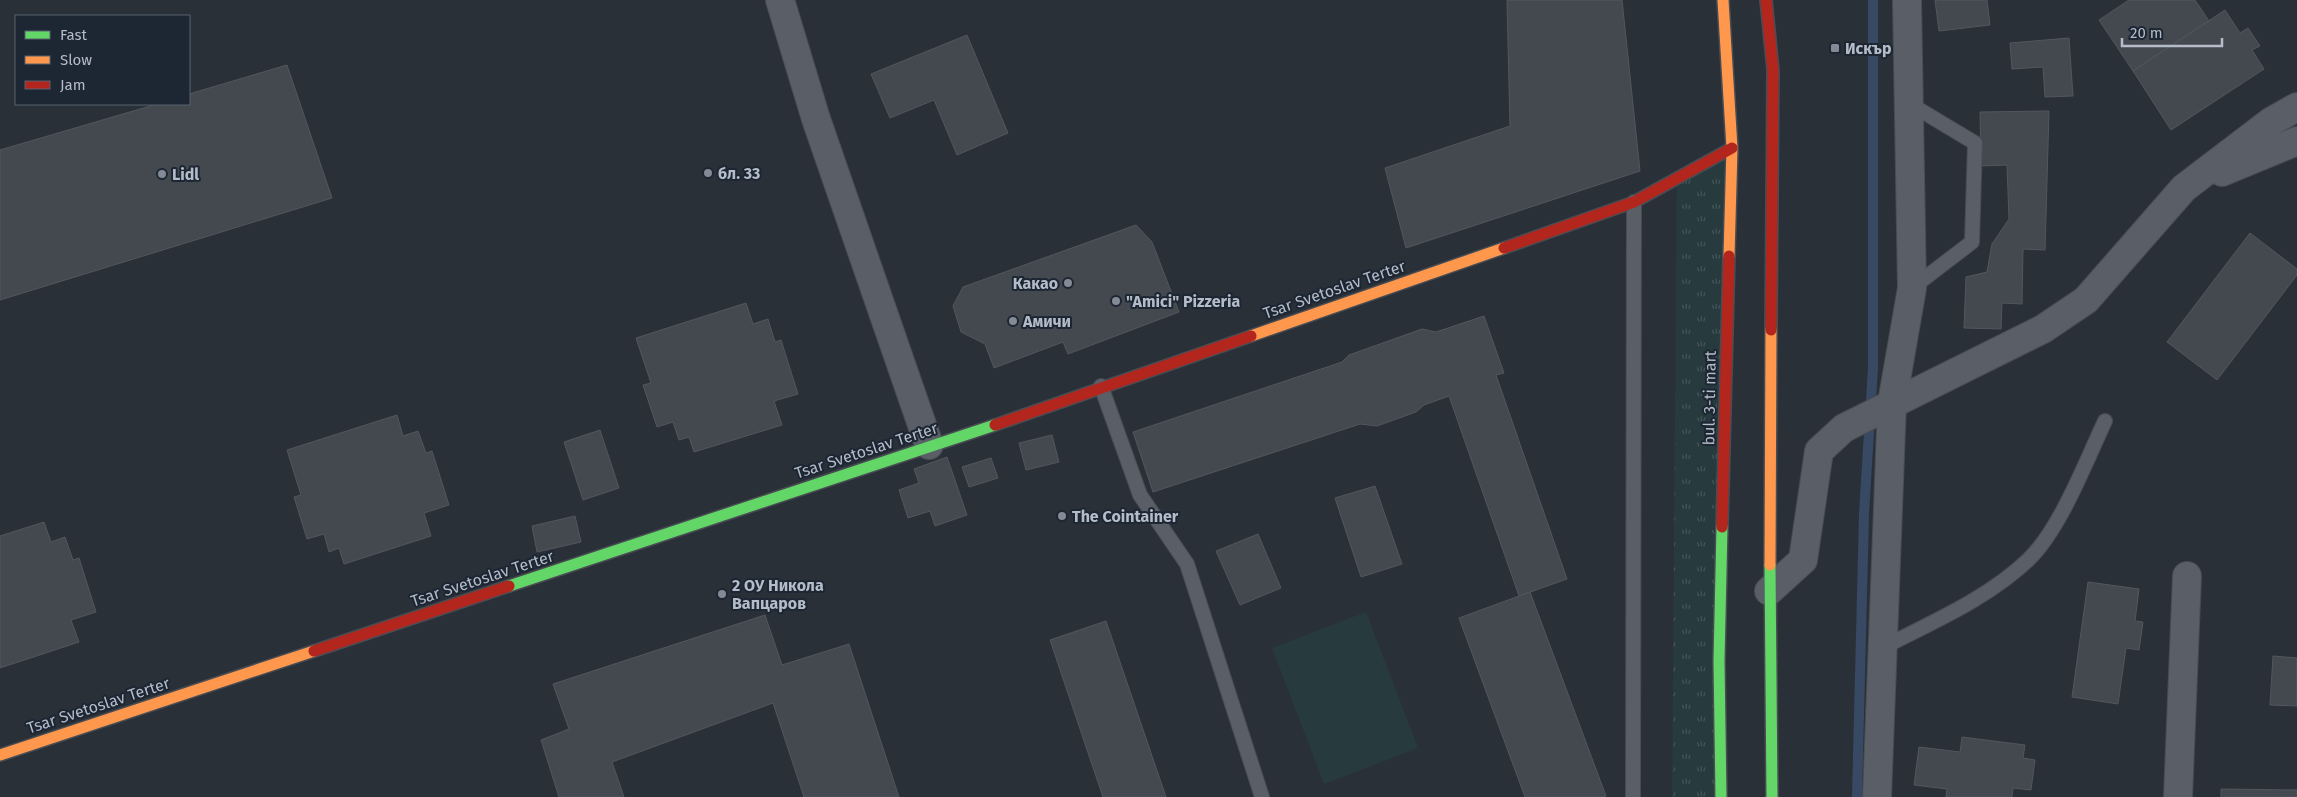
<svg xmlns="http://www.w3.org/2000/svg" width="2297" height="797" viewBox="0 0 2297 797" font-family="'Fira Sans',sans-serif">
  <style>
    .grass { fill: url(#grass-tufts) }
    .garden { fill: #273a3e }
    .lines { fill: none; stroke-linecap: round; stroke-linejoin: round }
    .stream { stroke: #384963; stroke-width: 10 }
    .building { fill: #444950; stroke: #52575f }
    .lane-casing { stroke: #484c53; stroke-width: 16 }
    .street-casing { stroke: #484c53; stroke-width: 30 }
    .fast-casing { stroke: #484c53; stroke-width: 14 }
    .slow-casing { stroke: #484c53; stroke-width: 14 }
    .jam-casing { stroke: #484c53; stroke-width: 14 }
    .lane { stroke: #5a5e66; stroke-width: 14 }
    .street { stroke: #5a5e66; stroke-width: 28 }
    .fast { stroke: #63d668; stroke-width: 11 }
    .slow { stroke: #ff974d; stroke-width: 11 }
    .jam { stroke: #b3261e; stroke-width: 11 }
    .poi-dot { fill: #848b96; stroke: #1d2633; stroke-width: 2 }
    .labels { text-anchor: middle; stroke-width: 4; stroke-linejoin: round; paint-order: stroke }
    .poi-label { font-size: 16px; font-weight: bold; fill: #b4bcc9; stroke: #1d2633; text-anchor: start }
    .street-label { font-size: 16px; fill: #b4bcc9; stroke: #1d2633 }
  </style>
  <defs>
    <pattern id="grass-tufts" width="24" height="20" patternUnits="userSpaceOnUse" patternTransform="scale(1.25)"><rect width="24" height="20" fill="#273a3e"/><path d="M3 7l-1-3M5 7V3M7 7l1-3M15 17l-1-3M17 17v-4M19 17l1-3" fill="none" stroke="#445559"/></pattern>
  </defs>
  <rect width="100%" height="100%" fill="#2a3038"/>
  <!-- grass -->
  <polygon class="grass" points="1732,148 1721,797 1672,797 1677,177"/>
  <!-- garden -->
  <polygon class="garden" points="1366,612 1418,748 1324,784 1272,648"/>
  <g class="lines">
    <!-- stream -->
    <polyline class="stream" points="1857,797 1864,513 1873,368 1873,0"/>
  </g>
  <!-- building -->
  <g class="building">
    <polygon points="1507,0 1622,0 1640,171 1406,248 1385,168 1510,126"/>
    <polygon points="1935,0 1987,0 1990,25 1939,31"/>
    <polygon points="2129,0 2195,0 2209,21 2133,71 2099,20"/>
    <polygon points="2225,10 2240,33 2248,28 2260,46 2252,50 2264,69 2171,130 2133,71"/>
    <polygon points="967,35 1008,133 957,155 934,100 890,118 871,74"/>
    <polygon points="2069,38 2073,96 2045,97 2043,67 2012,69 2010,43"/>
    <polygon points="287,65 332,198 0,300 0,150 157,104 189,104 189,94"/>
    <polygon points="2049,111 2045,250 2023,249 2022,304 2002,303 2001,329 1964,328 1966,277 1987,272 1992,244 2009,219 2007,165 1981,166 1980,112"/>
    <polygon points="1136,225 1152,242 1179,312 1068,354 1063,342 994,368 985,344 961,332 953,306 963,287"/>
    <polygon points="2250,233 2297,269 2297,275 2217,380 2167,342"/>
    <polygon points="746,303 753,324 768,319 775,342 781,340 798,394 774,401 782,425 694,452 689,437 679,440 673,422 657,427 643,385 651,383 636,338"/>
    <polygon points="1484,316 1504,373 1496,375 1567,579 1519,596 1449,396 1424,405 1416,412 1377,426 1360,424 1153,492 1133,432 1342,362 1349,355 1422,329 1436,332"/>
    <polygon points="397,415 403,436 418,431 426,453 432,451 449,505 424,513 431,536 344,564 339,548 329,552 324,534 307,539 294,497 301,495 287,450"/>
    <polygon points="600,430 619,488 583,500 564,442"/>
    <polygon points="1052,435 1059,462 1026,470 1019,443"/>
    <polygon points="947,457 967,515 935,526 930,511 908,518 899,490 919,483 914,469"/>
    <polygon points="991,458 998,478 969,487 962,467"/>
    <polygon points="1375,486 1402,564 1361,577 1335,498"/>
    <polygon points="575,516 581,542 537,552 532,526"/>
    <polygon points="44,522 51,542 65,537 73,560 79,558 96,612 71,620 79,642 0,668 0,536"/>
    <polygon points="1258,534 1281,588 1240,605 1216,551"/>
    <polygon points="2088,582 2139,589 2135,621 2143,622 2139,650 2126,648 2118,704 2072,697"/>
    <polygon points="1530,592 1606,796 1603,797 1525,797 1459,618"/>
    <polygon points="765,615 782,665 849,644 899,797 804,797 773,703 612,762 624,797 559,797 541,740 569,729 553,684"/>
    <polygon points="1106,621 1166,797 1103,797 1050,640"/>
    <polygon points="2273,656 2297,658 2297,706 2270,705"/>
    <polygon points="1962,737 2025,745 2023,758 2035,760 2031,790 2013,788 2012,797 1946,797 1947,789 1914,785 1919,747 1960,752"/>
    <polygon points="2221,789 2297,790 2297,797 2221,797"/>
  </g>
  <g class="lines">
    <!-- lane casing -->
    <g class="lane-casing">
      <g id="lane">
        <polyline points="1910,104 1975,143 1972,242 1912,288"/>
        <polyline points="1101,386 1140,495 1187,564 1262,797"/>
        <path d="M1882,648C1932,622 1987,599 2028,560C2060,530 2086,461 2105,421"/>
        <polyline points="1633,797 1634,202"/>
      </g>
    </g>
    <!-- street casing -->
    <g class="street-casing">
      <g id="street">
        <polyline points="780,0 816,119 929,445"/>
        <polyline points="2222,172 2297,141"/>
        <polyline points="1769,591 1803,560 1819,451 1844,428 2043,329 2086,300 2184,188 2272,121 2297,107"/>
        <polyline points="1877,797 1892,403 1912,288 1907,0"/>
        <polyline points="2178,797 2187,576"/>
      </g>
    </g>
    <!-- fast casing -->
    <g class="fast-casing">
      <g id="fast">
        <polyline points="1770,565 1772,797"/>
        <polyline points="509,586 995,425"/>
        <polyline points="1721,797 1719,661 1722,527"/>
      </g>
    </g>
    <!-- slow casing -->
    <g class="slow-casing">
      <g id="slow">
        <polyline points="1723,0 1732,148 1729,256"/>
        <polyline points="1251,336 1504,248"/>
        <polyline points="1770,565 1771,330"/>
        <polyline points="0,755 314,651"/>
      </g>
    </g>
    <!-- jam casing -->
    <g class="jam-casing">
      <g id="jam">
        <polyline points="1766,0 1773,70 1771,330"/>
        <polyline points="1504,248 1634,202 1732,148"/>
        <polyline points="995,425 1251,336"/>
        <polyline points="1722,527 1729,256"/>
        <polyline points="314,651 509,586"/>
      </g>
    </g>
    <!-- lane -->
    <use href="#lane" class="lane"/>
    <!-- street -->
    <use href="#street" class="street"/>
    <!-- fast -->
    <use href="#fast" class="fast"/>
    <!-- slow -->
    <use href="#slow" class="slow"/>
    <!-- jam -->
    <use href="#jam" class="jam"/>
  </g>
  <!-- markers -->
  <g class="poi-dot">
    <rect x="1830" y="43" width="10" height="10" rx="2.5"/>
    <circle cx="708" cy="173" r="5"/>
    <circle cx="162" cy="174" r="5"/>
    <circle cx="1068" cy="283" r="5"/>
    <circle cx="1116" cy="301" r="5"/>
    <circle cx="1013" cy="321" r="5"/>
    <circle cx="1062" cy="516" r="5"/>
    <circle cx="722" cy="594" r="5"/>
  </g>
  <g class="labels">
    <!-- poi labels -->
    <g class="poi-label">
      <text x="1845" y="54">Искър</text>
      <text x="718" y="179">бл. 33</text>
      <text x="172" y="180">Lidl</text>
      <text x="1058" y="289" text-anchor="end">Какао</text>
      <text x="1126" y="307">"Amici" Pizzeria</text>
      <text x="1023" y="327">Амичи</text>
      <text x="1072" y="522">The Cointainer</text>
      <text x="732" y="591">2 ОУ Никола<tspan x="732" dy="18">Вапцаров</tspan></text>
    </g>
    <!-- street labels -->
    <g class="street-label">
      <text transform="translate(1334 289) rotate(-19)" y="6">Tsar Svetoslav Terter</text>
      <text transform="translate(1709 398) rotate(-89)" y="6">bul. 3-ti mart</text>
      <text transform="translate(866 450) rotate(-18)" y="6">Tsar Svetoslav Terter</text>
      <text transform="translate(482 578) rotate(-18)" y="6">Tsar Svetoslav Terter</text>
      <text transform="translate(98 705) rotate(-18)" y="6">Tsar Svetoslav Terter</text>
    </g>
  </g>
  <!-- legend -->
  <rect x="15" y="15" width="175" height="90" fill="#1d2633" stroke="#59626f"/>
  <rect x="25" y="31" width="25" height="8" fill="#63d668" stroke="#59626f"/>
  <text x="60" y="40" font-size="15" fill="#b4bcc9">Fast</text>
  <rect x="25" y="56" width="25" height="8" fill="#ff974d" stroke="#59626f"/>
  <text x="60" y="65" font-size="15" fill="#b4bcc9">Slow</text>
  <rect x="25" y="81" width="25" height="8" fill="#b3261e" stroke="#59626f"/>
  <text x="60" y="90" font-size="15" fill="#b4bcc9">Jam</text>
  <!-- scale -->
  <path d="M2122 38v8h100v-8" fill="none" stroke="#b4bcc9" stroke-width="2.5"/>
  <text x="2130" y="38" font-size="15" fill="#b4bcc9" stroke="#1d2633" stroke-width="4" paint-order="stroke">20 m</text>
</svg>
